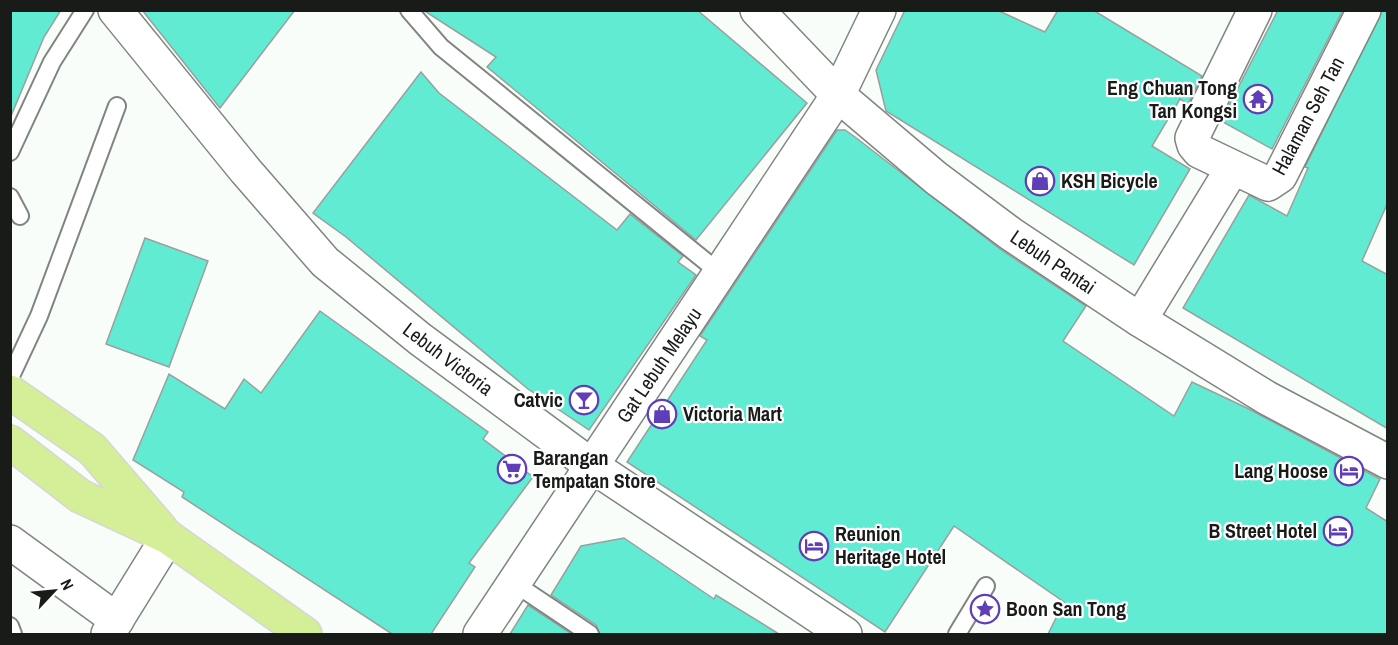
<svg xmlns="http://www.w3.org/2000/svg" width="1398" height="645" viewBox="0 0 1398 645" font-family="'Archivo Narrow',sans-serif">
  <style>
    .building { fill: #61ebd2; stroke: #99a09e; stroke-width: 1.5 }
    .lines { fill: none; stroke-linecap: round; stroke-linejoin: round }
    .service-casing { stroke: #808581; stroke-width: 20 }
    .minor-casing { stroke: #808581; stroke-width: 36 }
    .tertiary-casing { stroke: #808581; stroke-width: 36 }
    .primary-casing { stroke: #d6d6d6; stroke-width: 36 }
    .service { stroke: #fff; stroke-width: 16 }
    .minor { stroke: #fff; stroke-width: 33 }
    .tertiary { stroke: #fff; stroke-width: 33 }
    .primary { stroke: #d5ee98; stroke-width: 33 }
    .labels { text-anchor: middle; stroke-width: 4.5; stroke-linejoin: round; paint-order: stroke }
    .poi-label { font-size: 20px; font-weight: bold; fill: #191b19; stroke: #fff; text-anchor: start }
    .street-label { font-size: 20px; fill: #191b19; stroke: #fff }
  </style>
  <rect width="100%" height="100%" fill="#f8fdf9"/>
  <!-- building -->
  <g class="building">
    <polygon points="10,10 61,10 44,37 11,116"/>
    <polygon points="142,10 295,10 220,108"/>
    <polygon points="423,10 697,10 807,103 696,240 487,67 496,57"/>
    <polygon points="905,10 997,10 1045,32 1058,10 1093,10 1202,76 1188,104 1180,99 1152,146 1190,169 1134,265 886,111 876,70"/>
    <polygon points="1278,10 1343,10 1272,149 1221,121"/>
    <polygon points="1382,10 1388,10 1388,202 1362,261 1388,275 1388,429 1183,308 1249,195 1287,216 1308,168 1305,167"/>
    <polygon points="421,72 439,93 617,230 630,214 683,256 678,262 696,275 589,430 528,389 346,237 313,213"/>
    <polygon points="837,130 845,130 855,137 1000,249 1086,306 1063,341 1174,416 1192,382 1249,409 1380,479 1366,508 1388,522 1388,634 1048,634 1064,602 954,526 885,632 627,462 707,340 700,336"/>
    <polygon points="145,238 208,261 169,367 106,344"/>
    <polygon points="320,311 488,432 483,439 533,477 469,563 475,567 431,634 392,634 182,497 184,492 133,460 169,374 225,409 244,379 261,393"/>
    <polygon points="624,538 714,599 716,595 779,634 600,634 596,625 551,595 581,546"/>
    <polygon points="528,605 572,634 510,634"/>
  </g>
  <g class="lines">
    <!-- service casing -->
    <g class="service-casing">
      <g id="service">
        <polyline points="409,10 441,47 720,273"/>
        <polyline points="10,152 52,62 85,10"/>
        <polyline points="10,197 20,216"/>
        <polyline points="10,378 39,316 117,106"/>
        <polyline points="514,583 590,634"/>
        <polyline points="10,626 13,634"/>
        <polyline points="957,634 986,586"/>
      </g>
    </g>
    <!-- minor casing -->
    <g class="minor-casing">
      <g id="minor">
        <polyline points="1255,10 1192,138 1194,145 1199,151 1268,184 1280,176 1364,10"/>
        <polyline points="1140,320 1232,169"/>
        <polyline points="10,542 117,620"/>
        <polyline points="108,634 168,537"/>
        <polyline points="480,634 838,95 879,10"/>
      </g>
    </g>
    <!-- tertiary casing -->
    <g class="tertiary-casing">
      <g id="tertiary">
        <polyline points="115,10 245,170 325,262 420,339 592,466 845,634"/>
        <polyline points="757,10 838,95 936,178 1011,234 1140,320 1267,398 1388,462"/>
      </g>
    </g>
    <!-- primary casing -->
    <g class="primary-casing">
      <g id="primary">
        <polyline points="10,392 92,449 161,529"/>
        <polyline points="10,442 80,496 168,537 305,634"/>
      </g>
    </g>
    <!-- service -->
    <use href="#service" class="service"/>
    <!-- minor -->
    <use href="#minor" class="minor"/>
    <!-- tertiary -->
    <use href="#tertiary" class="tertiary"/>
    <!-- primary -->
    <use href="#primary" class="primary"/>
  </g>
  <!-- icons -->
  <defs>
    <g id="temple-ring" transform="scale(1.5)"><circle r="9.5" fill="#fff" stroke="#5f3eb7" stroke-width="1.5"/><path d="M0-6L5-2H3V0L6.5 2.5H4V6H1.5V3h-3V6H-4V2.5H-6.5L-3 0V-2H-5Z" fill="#5f3eb7"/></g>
    <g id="shop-ring" transform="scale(1.5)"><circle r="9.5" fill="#fff" stroke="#5f3eb7" stroke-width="1.5"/><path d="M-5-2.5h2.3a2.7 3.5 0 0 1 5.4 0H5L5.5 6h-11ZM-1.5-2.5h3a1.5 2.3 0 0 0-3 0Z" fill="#5f3eb7"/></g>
    <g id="bar-ring" transform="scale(1.5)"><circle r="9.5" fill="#fff" stroke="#5f3eb7" stroke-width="1.5"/><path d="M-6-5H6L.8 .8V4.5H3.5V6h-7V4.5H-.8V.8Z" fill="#5f3eb7"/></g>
    <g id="supermarket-ring" transform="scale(1.5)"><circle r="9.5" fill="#fff" stroke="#5f3eb7" stroke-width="1.5"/><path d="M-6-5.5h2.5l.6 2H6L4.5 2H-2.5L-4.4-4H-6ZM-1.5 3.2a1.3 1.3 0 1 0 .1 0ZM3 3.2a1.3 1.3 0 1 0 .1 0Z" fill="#5f3eb7"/></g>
    <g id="hotel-ring" transform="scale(1.5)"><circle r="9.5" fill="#fff" stroke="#5f3eb7" stroke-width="1.5"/><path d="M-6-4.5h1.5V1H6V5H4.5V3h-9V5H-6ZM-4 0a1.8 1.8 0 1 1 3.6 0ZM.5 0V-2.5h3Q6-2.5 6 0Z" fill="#5f3eb7"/></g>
    <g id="sight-ring" transform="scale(1.5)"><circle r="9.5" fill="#fff" stroke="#5f3eb7" stroke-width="1.5"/><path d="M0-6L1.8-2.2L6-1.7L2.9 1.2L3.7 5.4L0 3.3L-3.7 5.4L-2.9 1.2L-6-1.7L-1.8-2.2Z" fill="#5f3eb7"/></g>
  </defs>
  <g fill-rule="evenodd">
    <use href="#temple-ring" x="1258" y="99"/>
    <use href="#shop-ring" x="1040" y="181"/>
    <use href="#bar-ring" x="584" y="400"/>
    <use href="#shop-ring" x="662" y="414"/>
    <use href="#supermarket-ring" x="512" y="469"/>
    <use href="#hotel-ring" x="1349" y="471"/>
    <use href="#hotel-ring" x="1338" y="531"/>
    <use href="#hotel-ring" x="814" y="546"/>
    <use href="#sight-ring" x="985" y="609"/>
  </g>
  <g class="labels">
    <!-- poi labels -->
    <g class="poi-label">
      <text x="1237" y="95" text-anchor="end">Eng Chuan Tong<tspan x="1237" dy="23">Tan Kongsi</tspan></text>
      <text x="1061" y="188">KSH Bicycle</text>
      <text x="563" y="407" text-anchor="end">Catvic</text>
      <text x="683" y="421">Victoria Mart</text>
      <text x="533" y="465">Barangan<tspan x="533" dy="23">Tempatan Store</tspan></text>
      <text x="1328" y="478" text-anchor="end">Lang Hoose</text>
      <text x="1317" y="538" text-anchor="end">B Street Hotel</text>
      <text x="835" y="541">Reunion<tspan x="835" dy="23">Heritage Hotel</tspan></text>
      <text x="1006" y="616">Boon San Tong</text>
    </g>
    <!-- street labels -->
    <g class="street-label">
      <text transform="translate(1308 116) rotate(-62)" y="7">Halaman Seh Tan</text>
      <text transform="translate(1053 262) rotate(34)" y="7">Lebuh Pantai</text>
      <text transform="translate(448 359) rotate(37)" y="7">Lebuh Victoria</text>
      <text transform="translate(659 365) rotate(-56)" y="7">Gat Lebuh Melayu</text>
    </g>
  </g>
  <!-- border -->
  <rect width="1398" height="645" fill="none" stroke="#191b19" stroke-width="24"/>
  <!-- north arrow -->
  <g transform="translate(54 591) rotate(64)" stroke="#ffffff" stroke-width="4.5" paint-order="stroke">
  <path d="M0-4.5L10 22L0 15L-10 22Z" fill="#191b19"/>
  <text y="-9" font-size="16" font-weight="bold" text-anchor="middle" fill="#191b19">N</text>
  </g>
</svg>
